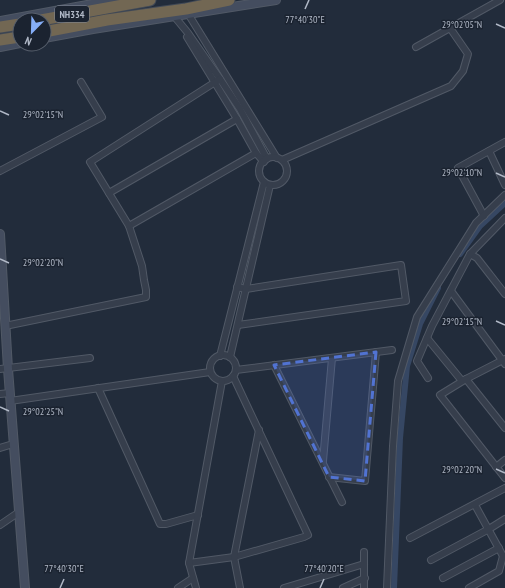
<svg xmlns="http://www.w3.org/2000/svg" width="505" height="588" viewBox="0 0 505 588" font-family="'PT Sans Narrow',sans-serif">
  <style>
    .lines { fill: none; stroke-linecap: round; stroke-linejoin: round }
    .canal { stroke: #364763; stroke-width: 6 }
    .street-casing { stroke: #515966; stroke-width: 8 }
    .secondary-casing { stroke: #515966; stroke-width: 10 }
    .highway-casing { stroke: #414956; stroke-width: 13 }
    .street { stroke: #363e4c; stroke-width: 6 }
    .secondary { stroke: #444d5f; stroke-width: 8 }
    .highway { stroke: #726753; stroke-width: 11 }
    .marked { fill: #5173d2; fill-opacity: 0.2; stroke: #5173d2; stroke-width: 3; stroke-dasharray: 8 5; stroke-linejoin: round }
    .ticks { fill: none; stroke: #b1b9c7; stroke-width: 1.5 }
    .labels { text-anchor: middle; stroke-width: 3; stroke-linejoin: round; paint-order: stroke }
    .shield { fill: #1b2330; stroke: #848c9a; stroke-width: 1 }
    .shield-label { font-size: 10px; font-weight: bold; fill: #b1b9c7 }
    .ticks-label { font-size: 10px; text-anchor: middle; fill: #b1b9c7; stroke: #1b2330; stroke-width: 3; stroke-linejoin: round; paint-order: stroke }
  </style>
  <rect width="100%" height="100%" fill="#222c3b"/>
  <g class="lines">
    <!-- canal -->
    <g class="canal">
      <polyline points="460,254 480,226 505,203"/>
      <polyline points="394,588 400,438 407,366 420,324 438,288"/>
    </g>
    <!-- street casing -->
    <g class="street-casing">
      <g id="street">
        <polyline points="187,12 277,158"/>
        <polyline points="173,13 174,16 188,33 220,79 240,109 267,159"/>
        <polyline points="187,37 237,119 256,153 264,162"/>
        <polyline points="416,47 500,0"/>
        <polyline points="489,151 505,185"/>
        <circle cx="273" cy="171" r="14"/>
        <polyline points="282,160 451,86 463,71 468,54 450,28"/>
        <polyline points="0,171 102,117 81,82"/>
        <polyline points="109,193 237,119"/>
        <polyline points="484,216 458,168 505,142"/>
        <polyline points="129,226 256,153"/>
        <polyline points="470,254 477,258 505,294"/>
        <polyline points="237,287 246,289 401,265 406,301 238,325"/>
        <polyline points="451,291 505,364"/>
        <polyline points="5,326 146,297 146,290 144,280 142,266 129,226 90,162 220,79"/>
        <polyline points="427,338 462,381"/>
        <circle cx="223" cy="368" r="13"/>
        <polyline points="220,356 264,182"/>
        <polyline points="230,357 270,185"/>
        <polyline points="274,365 342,502"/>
        <polyline points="0,369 90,358"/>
        <polyline points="236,370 392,350"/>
        <polyline points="428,378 417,361 432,326 470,254 505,218"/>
        <polyline points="466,379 505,359"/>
        <polyline points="98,388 160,524 166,524 198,515"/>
        <polyline points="0,394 10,393"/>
        <polyline points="10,401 210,372"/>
        <polyline points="505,428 466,379 440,395 505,478"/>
        <polyline points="0,448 13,444"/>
        <polyline points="323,461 332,358"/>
        <polyline points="496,467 505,460"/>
        <polyline points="329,477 365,481 376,352"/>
        <polyline points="475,505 503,556 505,557"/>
        <polyline points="0,525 19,512"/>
        <polyline points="410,538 505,488"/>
        <polyline points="431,560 489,529 505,519"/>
        <polyline points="189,563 234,557 304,537 308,535 233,376"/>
        <polyline points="443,578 499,548"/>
        <polyline points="178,588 193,578"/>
        <polyline points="196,588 189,563 222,381"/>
        <polyline points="240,588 234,557 259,430"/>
        <polyline points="284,588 364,564"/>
        <polyline points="343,588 365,578"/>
        <polyline points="364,588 364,552"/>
        <polyline points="387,588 393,446 398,381 417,317 476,223 505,195"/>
        <polyline points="469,588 499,571 503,556"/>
      </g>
    </g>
    <!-- secondary casing -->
    <g class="secondary-casing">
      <g id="secondary">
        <polyline points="0,21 114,0"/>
        <polyline points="44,38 93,29 276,0"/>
        <polyline points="0,47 20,43"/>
        <polyline points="0,234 8,369 25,588"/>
      </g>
    </g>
    <!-- highway casing -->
    <g class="highway-casing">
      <g id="highway">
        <polyline points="41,20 150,0"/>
        <polyline points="0,27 20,24"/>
        <polyline points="44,32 107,20 186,9 229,0"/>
        <polyline points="0,40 20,37"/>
      </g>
    </g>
    <!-- street -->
    <use href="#street" class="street"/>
    <!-- secondary -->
    <use href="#secondary" class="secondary"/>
    <!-- highway -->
    <use href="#highway" class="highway"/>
  </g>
  <!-- marked area -->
  <path class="marked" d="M376,352L365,481L329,477L274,365Z"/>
  <!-- ticks -->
  <path class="ticks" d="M305,9L309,0M496,24L505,28M0,111L9,115M496,173L505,177M0,259L9,263M496,321L505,325M0,407L9,411M496,469L505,473M60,588L64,579M320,588L324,579"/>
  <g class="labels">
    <!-- shield labels -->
    <rect class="shield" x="55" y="6" width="34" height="16" rx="3"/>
    <g class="shield-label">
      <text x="72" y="18">NH334</text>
    </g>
  </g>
  <g class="ticks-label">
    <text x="305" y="23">77°40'30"E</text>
    <text x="462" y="28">29°02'05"N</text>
    <text x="43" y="118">29°02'15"N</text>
    <text x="462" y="176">29°02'10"N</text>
    <text x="43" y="266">29°02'20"N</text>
    <text x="462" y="325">29°02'15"N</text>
    <text x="43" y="415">29°02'25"N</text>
    <text x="462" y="473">29°02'20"N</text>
    <text x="64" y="572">77°40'30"E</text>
    <text x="324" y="572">77°40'20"E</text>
  </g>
  <!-- north arrow -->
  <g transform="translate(32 32) rotate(203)"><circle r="19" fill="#1b2330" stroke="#575f6c"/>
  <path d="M0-3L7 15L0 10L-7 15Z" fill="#85aef8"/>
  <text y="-6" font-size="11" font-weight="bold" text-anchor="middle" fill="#b1b9c7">N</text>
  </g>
</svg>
